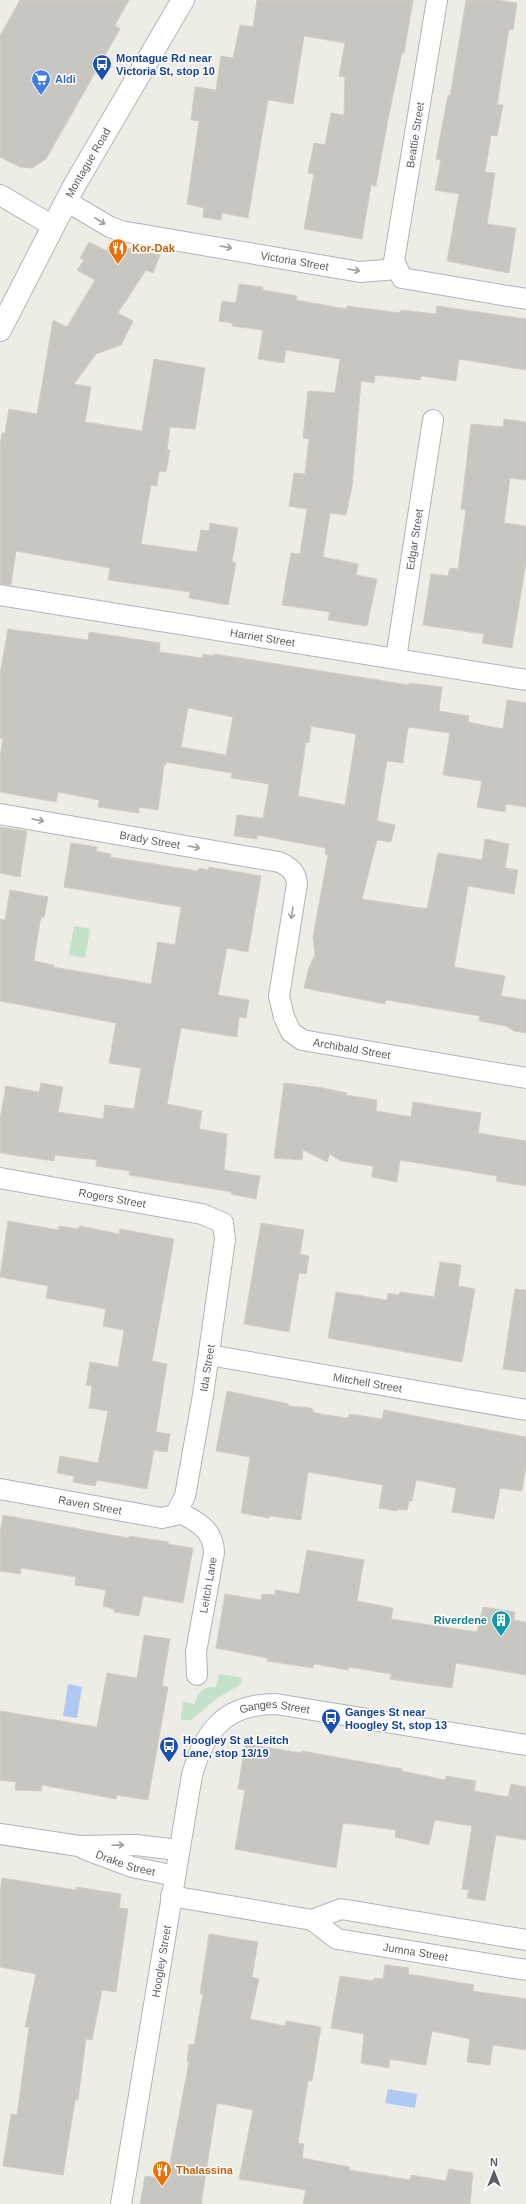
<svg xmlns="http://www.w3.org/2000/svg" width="526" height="2204" viewBox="0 0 526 2204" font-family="Helvetica,sans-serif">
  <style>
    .green { fill: #c4e1c9 }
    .water { fill: #aecaf4 }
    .building { fill: #c8c6c1; stroke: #d1cfc4; fill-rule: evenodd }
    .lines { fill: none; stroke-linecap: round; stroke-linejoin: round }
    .street-casing { stroke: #b2b3b8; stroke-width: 22 }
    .secondary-casing { stroke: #b3b5ba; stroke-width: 24 }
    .street { stroke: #fff; stroke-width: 20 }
    .secondary { stroke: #fff; stroke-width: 22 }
    .oneway { stroke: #9d9ea1 }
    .labels { text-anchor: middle; stroke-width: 3; stroke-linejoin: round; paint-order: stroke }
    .transit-label { font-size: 11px; font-weight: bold; fill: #164399; stroke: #fff; text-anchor: start }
    .shop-label { font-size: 11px; font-weight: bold; fill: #366cbe; stroke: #fff; text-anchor: start }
    .street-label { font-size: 11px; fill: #5c5e63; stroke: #fff }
    .food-label { font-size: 11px; font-weight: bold; fill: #c56008; stroke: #fff; text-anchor: start }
    .culture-label { font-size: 11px; font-weight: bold; fill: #0d838f; stroke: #fff; text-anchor: end }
  </style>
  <rect width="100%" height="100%" fill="#edece5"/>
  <!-- green -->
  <g class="green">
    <polygon points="74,926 90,929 85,958 69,955"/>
    <path d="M219,1674L239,1677L242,1680L241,1684L216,1699L191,1720H181L183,1702L195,1704C197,1692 204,1686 216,1687Z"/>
  </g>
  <!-- water -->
  <g class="water">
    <polygon points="68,1684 82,1687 77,1718 63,1716"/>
    <polygon points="388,2089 417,2094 415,2108 385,2103"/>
  </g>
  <!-- building -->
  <g class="building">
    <polygon points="20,0 129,0 115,25 120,29 46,159 32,168 20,167 0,157 0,36"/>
    <polygon points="257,0 413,0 404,53 402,52 388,119 376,186 371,185 362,239 304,229 314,174 308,173 314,143 325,145 331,113 344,115 345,77 339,76 345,43 304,36 293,104 268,100 248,218 222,213 221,220 203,217 204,208 187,204 199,121 191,120 195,87 216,90 221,56 233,58 240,25 253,27"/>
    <polygon points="466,0 497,0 517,3 513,30 509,29 497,104 503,105 497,136 491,135 485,172 495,173 487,224 516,228 509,273 447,261 459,194 435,190 441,160 436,159 448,95 450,96"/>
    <polygon points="89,242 107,251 109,244 160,255 153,273 146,270 118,313 133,321 121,345 96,354 74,384 91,387 85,422 142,431 154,359 205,368 195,429 170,427 167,450 170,450 166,472 159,471 157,486 151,485 141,544 197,552 201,530 209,531 210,523 238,528 232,562 236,563 228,605 189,598 190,592 108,580 110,568 16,551 11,585 0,584 0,446 2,433 5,433 9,409 37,414 53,320 67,327 95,280 77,270 84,260 80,258"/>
    <polygon points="239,284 263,287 263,290 297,296 296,300 346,309 347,306 400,313 401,310 436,314 437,306 526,319 526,370 459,359 456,381 421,376 420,380 375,375 374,383 361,381 352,487 346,515 330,513 323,557 358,564 356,575 377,579 367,626 328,620 330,612 282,605 291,553 300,554 307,509 289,506 294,473 305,474 309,439 303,438 308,391 335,393 340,359 286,350 284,363 258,359 263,330 232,326 232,323 219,321 222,301 236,303"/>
    <polygon points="504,419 526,422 526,480 510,478 504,523 526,526 526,562 512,648 482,643 484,634 423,625 431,574 448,576 450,568 458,569 466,510 461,509 471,424 503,427"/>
    <path d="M8,629L88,640L89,632L160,643L159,652L202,658L203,654L213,656L214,654L409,685V683L442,687L439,711L469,716L468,722L503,729L507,700L526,703V807L506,804L505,812L477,807L482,781L443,775L450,733L408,727L403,763L387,761L377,821L395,825L391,842L377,840L362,899L427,909L438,853L482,860L485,839L509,844L505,868L518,870L514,894L468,886L454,967L505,976L501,996L526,1000V1033L514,1031L506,1026L479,1021L480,1016L386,1000L385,1004L304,988L309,967L315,955L313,937L328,855L325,854L326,848L257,835V839L234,836L237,815L263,818L269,784L231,778L232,773L166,762V765H164L158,810L139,807V813L98,807L99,800L58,792L56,802L0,792V757L3,739L0,738V674ZM188,708L233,717L226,755L181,747ZM311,726L356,734L345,805L298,796L306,742L309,743Z"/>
    <polygon points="0,827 27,831 20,877 0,873"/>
    <polygon points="71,843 97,847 96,851 111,854 110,857 198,871 199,868 208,870 209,867 261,876 248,952 227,948 218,995 249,1000 246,1018 239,1017 237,1037 181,1028 167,1104 202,1111 199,1129 227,1134 224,1170 260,1176 256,1199 231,1194 232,1192 129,1175 130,1171 96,1166 97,1160 55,1155 54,1161 0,1153 0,1119 6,1086 39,1092 41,1083 63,1087 58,1112 103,1119 105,1105 134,1109 141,1068 109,1063 116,1023 0,1001 0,919 5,920 10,890 48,897 44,917 42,917 40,921 34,961 54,965 53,967 151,984 158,942 175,945 181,907 64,887"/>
    <polygon points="284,1083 317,1087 347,1093 346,1095 377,1100 376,1111 411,1117 413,1102 481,1113 478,1133 526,1141 526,1186 496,1181 497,1176 400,1160 397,1182 372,1177 373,1166 341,1161 330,1154 327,1162 303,1150 302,1160 274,1158"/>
    <polygon points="8,1221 58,1230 59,1226 78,1229 80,1226 119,1234 120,1229 174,1239 152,1361 167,1364 156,1432 170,1434 167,1452 154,1450 147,1489 97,1480 95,1486 73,1482 74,1476 57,1473 60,1456 98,1463 108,1411 89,1408 92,1386 86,1385 90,1362 118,1367 124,1330 103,1326 106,1309 46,1298 48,1286 0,1277"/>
    <polygon points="261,1223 304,1230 300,1254 309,1256 306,1274 299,1273 289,1332 244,1324"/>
    <polygon points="440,1262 461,1265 458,1286 475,1289 462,1362 328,1338 336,1292 387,1300 388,1293 399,1295 400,1292 434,1297"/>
    <polygon points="515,1289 526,1290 526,1372 503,1369"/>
    <polygon points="227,1391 289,1404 288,1406 311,1408 315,1413 346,1418 349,1417 349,1414 382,1419 384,1410 526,1437 526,1465 522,1491 500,1488 494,1519 452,1512 456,1488 416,1480 412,1501 409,1501 407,1510 398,1509 398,1511 379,1508 383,1485 308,1472 301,1520 270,1516 269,1518 241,1513 250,1457 216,1451"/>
    <polygon points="3,1515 128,1538 129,1536 168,1542 168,1544 193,1548 183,1603 143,1596 139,1616 114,1612 114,1609 103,1606 106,1590 75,1585 76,1577 21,1568 20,1574 0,1571 0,1534"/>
    <polygon points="307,1550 364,1560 357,1601 393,1608 391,1619 477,1632 483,1607 515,1612 514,1620 526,1622 526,1675 456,1663 452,1688 390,1679 391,1674 349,1667 348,1670 314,1664 313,1668 267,1661 267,1658 216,1648 225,1594 261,1600 262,1594 275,1595 275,1590 299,1594"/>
    <polygon points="144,1635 170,1639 162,1686 168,1687 148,1800 117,1795 116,1799 42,1785 41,1791 15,1790 16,1782 0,1780 0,1711 97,1727 107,1673 137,1678"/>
    <polygon points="245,1744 302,1753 302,1751 402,1769 402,1771 445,1780 446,1776 476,1781 474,1791 508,1797 511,1784 526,1787 526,1840 496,1835 485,1901 467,1898 469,1890 462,1889 472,1826 435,1820 429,1845 395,1837 396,1830 343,1823 336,1868 235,1849 245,1790 238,1789"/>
    <polygon points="2,1878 76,1890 76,1887 121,1894 119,1908 128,1909 116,1992 102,1990 92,2040 86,2039 78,2100 75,2100 63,2175 3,2166 11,2114 17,2115 29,2027 25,2027 36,1974 0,1967 0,1892"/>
    <polygon points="209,1934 258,1942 252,1977 259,1979 250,2019 285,2026 286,2021 321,2027 312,2081 308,2081 298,2143 304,2144 302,2158 350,2167 349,2170 410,2180 411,2175 446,2181 449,2169 473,2173 470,2204 303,2204 306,2190 239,2179 253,2110 217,2103 201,2204 140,2204 145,2176 167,2179 189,2062 187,2061 189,2044 194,2045 203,1994 200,1994"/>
    <polygon points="385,1965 409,1968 408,1974 474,1985 473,1991 526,1999 526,2050 493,2045 490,2065 467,2062 470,2039 432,2031 426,2065 390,2059 389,2068 361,2063 364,2034 331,2028 340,1976 373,1981 375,1978 383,1979"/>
  </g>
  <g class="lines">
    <!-- street casing -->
    <g class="street-casing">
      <g id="street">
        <polyline points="437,0 394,261 402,278 526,299"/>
        <polyline points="0,195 53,226"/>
        <path id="s1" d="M66,201L110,227L121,231L360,272L397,269"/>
        <path id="s2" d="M0,595L526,680"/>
        <path id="s3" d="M396,658L433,420"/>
        <path id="s4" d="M0,814L279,862C290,867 296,872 297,884L279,996L284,1017L291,1032L302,1040L526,1078"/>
        <path id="s5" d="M0,1178L202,1214L223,1223L225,1239L203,1395L185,1496L175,1515L162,1518L0,1489"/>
        <path id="s6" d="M209,1355L526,1410"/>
        <path d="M178,1512C197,1521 214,1530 214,1553L196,1652L197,1675"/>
        <polyline points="0,1834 79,1846 136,1845 178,1850"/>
        <path id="s7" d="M84,1849L132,1867L175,1876"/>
        <path id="s8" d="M171,1896L312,1920L337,1939L526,1970"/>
        <polyline points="312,1920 341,1909 526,1940"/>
        <path id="s9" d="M121,2204L192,1775C205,1729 226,1704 276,1704L526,1745"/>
      </g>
    </g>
    <!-- secondary casing -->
    <g class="secondary-casing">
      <g id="secondary">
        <path id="s10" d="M0,330L74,186L183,0"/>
      </g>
    </g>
    <!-- street -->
    <use href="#street" class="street"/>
    <!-- secondary -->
    <use href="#secondary" class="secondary"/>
  </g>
  <!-- one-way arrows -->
  <defs><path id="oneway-shaft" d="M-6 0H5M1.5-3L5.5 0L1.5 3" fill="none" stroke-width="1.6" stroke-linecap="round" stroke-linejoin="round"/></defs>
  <g class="oneway">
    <use href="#oneway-shaft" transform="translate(100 221) rotate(33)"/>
    <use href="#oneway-shaft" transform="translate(226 247) rotate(10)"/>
    <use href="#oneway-shaft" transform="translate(354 270) rotate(10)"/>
    <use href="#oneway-shaft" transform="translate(38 820) rotate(10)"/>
    <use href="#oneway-shaft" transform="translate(194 847) rotate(10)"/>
    <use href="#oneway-shaft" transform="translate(292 913) rotate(99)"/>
    <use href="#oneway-shaft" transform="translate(118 1845) rotate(-2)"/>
  </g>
  <!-- icons -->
  <defs>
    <g id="bus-pin" transform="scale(1)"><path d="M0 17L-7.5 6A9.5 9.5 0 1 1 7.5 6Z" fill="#1a4fb4" stroke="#fff"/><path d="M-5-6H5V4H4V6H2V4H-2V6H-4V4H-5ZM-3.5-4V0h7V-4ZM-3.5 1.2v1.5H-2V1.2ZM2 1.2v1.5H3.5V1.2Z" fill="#fff"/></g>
    <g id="supermarket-pin" transform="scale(1)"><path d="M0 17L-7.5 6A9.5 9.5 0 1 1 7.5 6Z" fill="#3f7fe0" stroke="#fff"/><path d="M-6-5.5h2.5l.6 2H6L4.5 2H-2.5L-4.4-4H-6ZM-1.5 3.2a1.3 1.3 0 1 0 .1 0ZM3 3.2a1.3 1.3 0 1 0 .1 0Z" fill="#fff"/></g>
    <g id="restaurant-pin" transform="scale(1)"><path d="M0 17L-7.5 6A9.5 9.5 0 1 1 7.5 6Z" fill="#e8710a" stroke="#fff"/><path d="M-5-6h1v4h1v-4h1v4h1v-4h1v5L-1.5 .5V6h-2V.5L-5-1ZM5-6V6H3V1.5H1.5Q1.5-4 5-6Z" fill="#fff"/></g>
    <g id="building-pin" transform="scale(1)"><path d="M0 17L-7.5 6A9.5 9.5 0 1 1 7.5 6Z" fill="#0f9aa8" stroke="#fff"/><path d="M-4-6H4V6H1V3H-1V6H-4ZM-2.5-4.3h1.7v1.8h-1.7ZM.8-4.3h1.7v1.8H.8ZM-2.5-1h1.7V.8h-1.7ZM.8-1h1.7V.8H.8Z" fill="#fff"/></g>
  </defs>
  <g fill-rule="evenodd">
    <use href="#bus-pin" x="102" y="64"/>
    <use href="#supermarket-pin" x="41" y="79"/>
    <use href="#restaurant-pin" x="118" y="248"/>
    <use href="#building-pin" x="501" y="1620"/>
    <use href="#bus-pin" x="331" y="1718"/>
    <use href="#bus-pin" x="169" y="1746"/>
    <use href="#restaurant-pin" x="162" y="2170"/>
  </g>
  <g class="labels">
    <!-- transit labels -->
    <g class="transit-label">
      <text x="116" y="62">Montague Rd near<tspan x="116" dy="13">Victoria St, stop 10</tspan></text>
      <text x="345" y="1716">Ganges St near<tspan x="345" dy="13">Hoogley St, stop 13</tspan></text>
      <text x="183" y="1744">Hoogley St at Leitch<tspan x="183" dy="13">Lane, stop 13/19</tspan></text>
    </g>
    <!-- shop labels -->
    <g class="shop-label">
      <text x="55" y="83">Aldi</text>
    </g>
    <!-- street labels -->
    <g class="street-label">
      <text transform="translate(415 135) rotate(-81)" y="4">Beattie Street</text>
      <text dy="4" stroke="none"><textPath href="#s10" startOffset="189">Montague Road</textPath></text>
      <text dy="4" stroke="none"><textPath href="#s1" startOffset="239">Victoria Street</textPath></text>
      <text dy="4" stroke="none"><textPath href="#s3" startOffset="120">Edgar Street</textPath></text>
      <text dy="4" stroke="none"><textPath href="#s2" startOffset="266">Harriet Street</textPath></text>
      <text dy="4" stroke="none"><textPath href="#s4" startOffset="152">Brady Street</textPath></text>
      <text dy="4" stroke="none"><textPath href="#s4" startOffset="529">Archibald Street</textPath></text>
      <text dy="4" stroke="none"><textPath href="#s5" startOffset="114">Rogers Street</textPath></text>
      <text transform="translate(207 1368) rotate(-81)" y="4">Ida Street</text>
      <text dy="4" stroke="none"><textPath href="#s6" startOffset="161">Mitchell Street</textPath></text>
      <text transform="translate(90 1505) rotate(10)" y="4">Raven Street</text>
      <text transform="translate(208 1585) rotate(-80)" y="4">Leitch Lane</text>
      <text dy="4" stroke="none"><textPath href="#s9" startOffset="554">Ganges Street</textPath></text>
      <text dy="4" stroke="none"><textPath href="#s7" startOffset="44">Drake Street</textPath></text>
      <text dy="4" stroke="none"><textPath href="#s8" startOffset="254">Jumna Street</textPath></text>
      <text dy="4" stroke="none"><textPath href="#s9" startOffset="246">Hoogley Street</textPath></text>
    </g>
    <!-- food labels -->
    <g class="food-label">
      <text x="132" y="252">Kor-Dak</text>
      <text x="176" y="2174">Thalassina</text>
    </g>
    <!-- culture labels -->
    <g class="culture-label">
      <text x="487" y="1624">Riverdene</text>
    </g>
  </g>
  <!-- north arrow -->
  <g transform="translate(494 2172)" stroke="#ffffff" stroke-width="3" paint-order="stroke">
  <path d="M0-3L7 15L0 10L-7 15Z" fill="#5c5e63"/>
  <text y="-6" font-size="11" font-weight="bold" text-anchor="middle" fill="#5c5e63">N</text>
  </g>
</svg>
